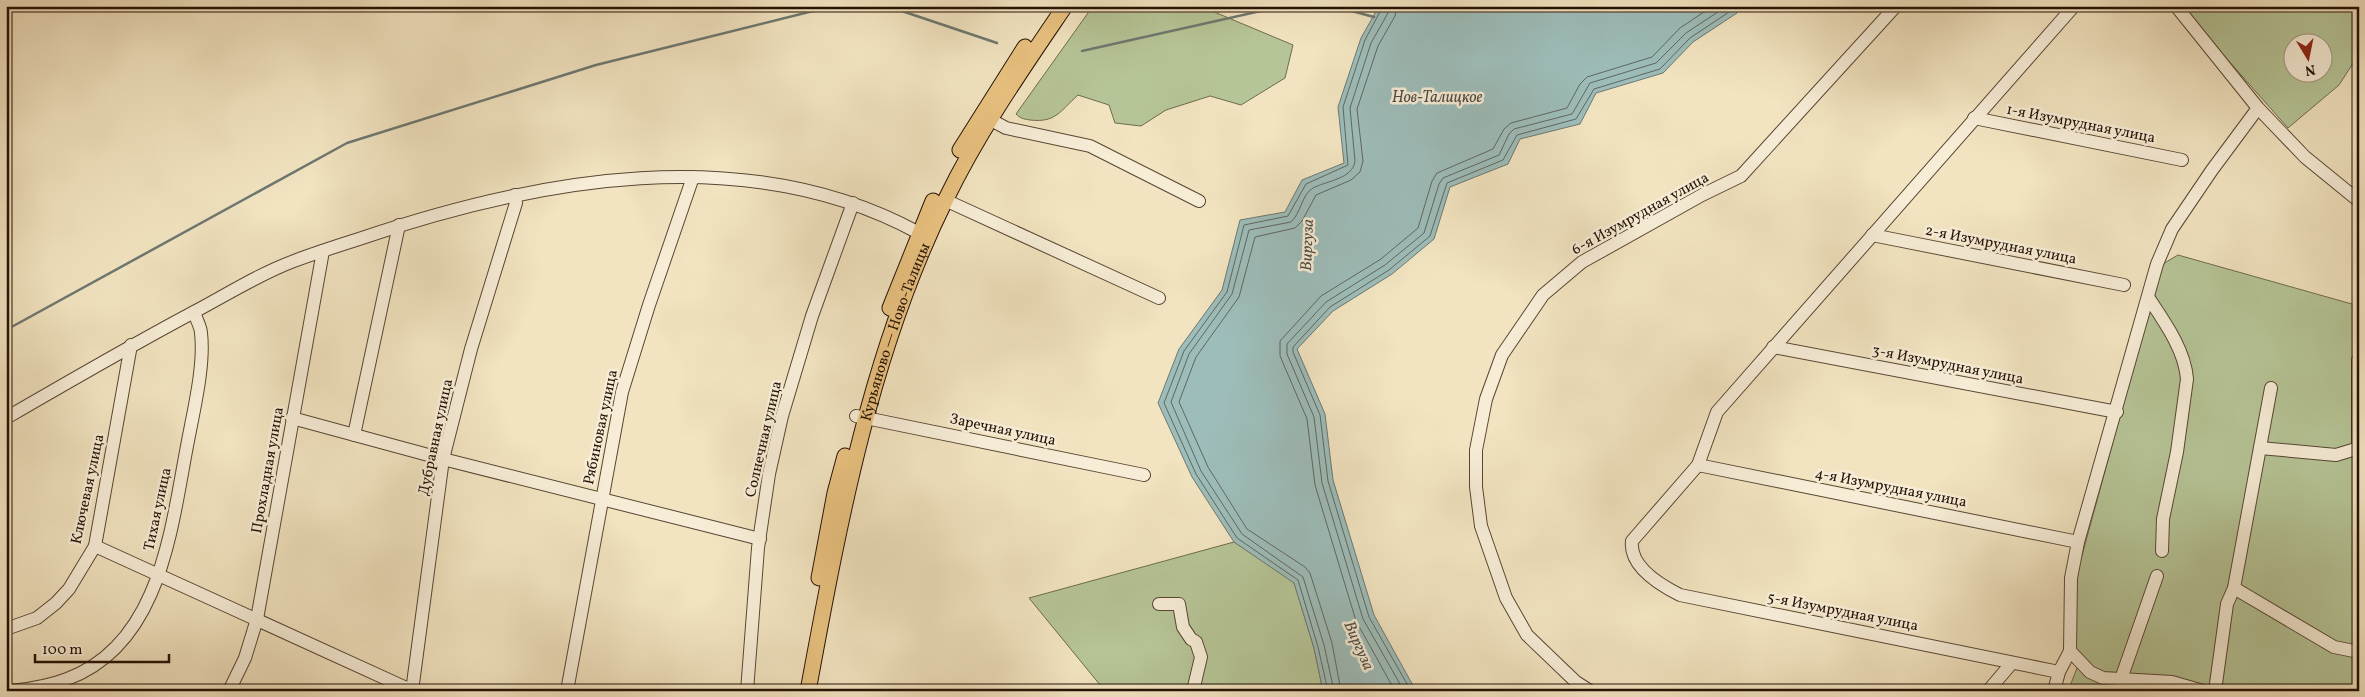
<svg xmlns="http://www.w3.org/2000/svg" width="2365" height="697" viewBox="0 0 2365 697" font-family="Vollkorn,serif">
  <style>
    .green { fill: #b6c597; stroke: #6d6b4e; fill-rule: evenodd }
    .water { fill: #9dbdba; stroke: #6d7871 }
    .lines { fill: none; stroke-linecap: round; stroke-linejoin: round }
    .shore { stroke: #60675f; stroke-width: 1 }
    .stream { stroke: #6d7871; stroke-width: 2.5 }
    .minor-casing { stroke: #584633; stroke-width: 14 }
    .major-casing { stroke: #241104; stroke-width: 17 }
    .minor { stroke: #f7edd7; stroke-width: 12 }
    .major { stroke: #e9c280; stroke-width: 15 }
    .labels { text-anchor: middle; stroke-width: 5; stroke-linejoin: round; paint-order: stroke }
    .street-label { font-size: 15px; fill: #241104; stroke: #f7edd7 }
    .water-label { font-size: 16px; font-style: italic; fill: #4e4d44; stroke: #f7edd7 }
  </style>
  <rect width="100%" height="100%" fill="#f2e4c1"/>
  <filter id="stains"><feTurbulence type="fractalNoise" baseFrequency=".004" numOctaves="4"/><feColorMatrix values="0 0 0 0 .2 0 0 0 0 .09 0 0 0 0 .02 0 0 0 .5 -.17"/></filter>
  <radialGradient id="worn" r=".72"><stop offset=".6" stop-color="#630" stop-opacity="0"/><stop offset="1" stop-color="#630" stop-opacity=".3"/></radialGradient>
  <!-- green -->
  <g class="green">
    <path d="M1093,6H1200L1293,45L1285,78L1241,105L1210,96L1166,110L1141,126L1115,123L1109,105L1078,95C1060,111 1056,123 1030,120C1023,119 1020,118 1016,114Z"/>
    <path d="M2180,6H2359V54L2339,85L2288,128ZM2292,42H2322V72H2292Z"/>
    <polygon points="2178,255 2359,306 2359,691 2068,691 2079,663 2074,634 2077,574 2161,265"/>
    <polygon points="1234,542 1294,582 1314,648 1323,691 1105,691 1029,598"/>
  </g>
  <!-- water -->
  <polygon class="water" points="1379,6 1739,6 1737,13 1693,42 1663,73 1596,93 1580,124 1520,139 1508,164 1450,187 1434,239 1392,274 1333,311 1297,349 1325,414 1333,480 1374,615 1416,691 1323,691 1314,648 1294,583 1234,542 1192,477 1158,403 1179,349 1222,290 1240,220 1285,212 1302,180 1344,163 1338,107 1361,38"/>
  <g class="lines">
    <!-- shore -->
    <g class="shore">
      <polyline points="1328,691 1318,647 1298,580 1237,538 1196,474 1164,403 1184,351 1227,292 1244,225 1288,216 1306,184 1348,165 1343,107 1365,40 1383,6"/>
      <path d="M1334,691L1324,645L1303,577L1242,534L1201,471L1171,402L1189,354L1232,294L1249,230L1291,222C1301,213 1302,194 1313,188C1326,181 1353,179 1355,161L1350,108L1371,43L1388,13L1389,6"/>
      <polyline points="1341,691 1332,643 1310,573 1305,567 1247,529 1208,467 1179,402 1196,357 1239,297 1255,237 1295,228 1302,221 1316,195 1351,180 1360,172 1363,161 1357,109 1378,46 1395,16 1397,6"/>
      <polyline points="1395,691 1356,621 1315,485 1307,419 1280,356 1280,341 1321,296 1381,259 1418,228 1432,181 1437,173 1493,149 1504,129 1511,123 1567,108 1580,84 1587,77 1652,57 1680,28 1713,6"/>
      <polyline points="1404,691 1363,619 1322,483 1314,417 1287,354 1287,344 1326,302 1385,265 1424,233 1439,184 1443,178 1499,155 1509,134 1514,129 1572,114 1590,83 1656,63 1686,33 1727,6"/>
      <polyline points="1411,691 1369,617 1328,481 1320,415 1293,352 1293,347 1330,307 1389,270 1430,236 1447,183 1503,160 1517,135 1576,119 1594,89 1660,69 1690,38 1732,10 1734,6"/>
    </g>
    <!-- stream -->
    <g class="stream">
      <polyline points="887,6 997,43"/>
      <polyline points="1333,6 1374,17"/>
      <polyline points="1082,51 1283,6"/>
      <polyline points="6,330 347,143 596,65 833,6"/>
    </g>
    <!-- minor casing -->
    <g class="minor-casing">
      <g id="minor">
        <polyline points="2176,6 2258,108 2305,157 2359,201"/>
        <polyline points="1974,118 2182,160"/>
        <polyline points="991,120 1006,128 1090,146 1199,201"/>
        <polyline points="945,200 1159,298"/>
        <polyline points="1872,235 2124,285"/>
        <path d="M2148,297C2164,321 2185,350 2187,379L2177,452L2163,519L2162,551"/>
        <polyline points="1773,347 2117,412"/>
        <polyline points="2358,360 2358,448"/>
        <polyline points="856,416 1144,475"/>
        <path d="M6,418C68,382 130,346 194,312C226,295 259,274 294,261C315,253 337,246 359,239C535,179 747,139 919,233"/>
        <polyline points="292,418 443,459 760,539"/>
        <polyline points="354,435 399,225"/>
        <polyline points="2260,448 2336,455 2359,448"/>
        <polyline points="1698,465 2078,542"/>
        <polyline points="95,546 413,691"/>
        <polyline points="2234,588 2334,647 2359,652"/>
        <polyline points="1159,604 1179,604 1183,627 1191,639 1196,642 1201,657 1193,691"/>
        <polyline points="6,629 37,618 56,603 69,589 95,546 131,345"/>
        <polyline points="2070,651 2090,672 2103,678 2172,682 2203,691"/>
        <path d="M2059,672L1680,595C1660,585 1629,566 1632,541L1698,465L1717,412L2074,6"/>
        <polyline points="2121,679 2157,576"/>
        <path d="M11,691C30,689 49,686 67,679C160,645 171,530 187,446C193,413 205,366 201,333C201,327 196,319 194,312"/>
        <polyline points="229,691 245,658 257,619 323,251"/>
        <polyline points="412,691 443,459 471,349 516,203 515,195"/>
        <polyline points="567,691 622,392 649,305 693,177"/>
        <polyline points="747,691 758,548 769,474 782,416 812,316 853,203"/>
        <polyline points="1590,691 1576,682 1527,635 1506,598 1481,526 1476,487 1476,450 1486,399 1502,355 1543,295 1582,262 1702,195 1741,176 1896,6"/>
        <polyline points="1988,691 2011,664"/>
        <polyline points="2054,691 2059,672 2070,651 2071,578 2078,542 2157,264 2172,229 2212,170 2258,108"/>
        <polyline points="2215,691 2227,604 2234,588 2271,388"/>
      </g>
    </g>
    <!-- major casing -->
    <g class="major-casing">
      <g id="major">
        <polyline points="960,150 1025,47"/>
        <polyline points="890,308 933,201"/>
        <polyline points="819,578 835,493 845,456"/>
        <path id="s1" d="M808,691C839,524 870,352 946,199C979,131 1023,68 1065,6"/>
      </g>
    </g>
    <!-- minor -->
    <use href="#minor" class="minor"/>
    <!-- major -->
    <use href="#major" class="major"/>
  </g>
  <g class="labels">
    <!-- street labels -->
    <g class="street-label">
      <text transform="translate(2081 123) rotate(11)" y="5">1-я Изумрудная улица</text>
      <text transform="translate(1640 213) rotate(-29)" y="5">6-я Изумрудная улица</text>
      <text transform="translate(2001 244) rotate(11)" y="5">2-я Изумрудная улица</text>
      <text dy="5" stroke="none"><textPath href="#s1" startOffset="370">Курьяново — Ново-Талицы</textPath></text>
      <text transform="translate(1948 364) rotate(11)" y="5">3-я Изумрудная улица</text>
      <text transform="translate(600 427) rotate(-78)" y="5">Рябиновая улица</text>
      <text transform="translate(1003 429) rotate(12)" y="5">Заречная улица</text>
      <text transform="translate(435 437) rotate(-78)" y="5">Дубравная улица</text>
      <text transform="translate(763 439) rotate(-77)" y="5">Солнечная улица</text>
      <text transform="translate(267 470) rotate(-80)" y="5">Прохладная улица</text>
      <text transform="translate(1891 487) rotate(11)" y="5">4-я Изумрудная улица</text>
      <text transform="translate(87 489) rotate(-78)" y="5">Ключевая улица</text>
      <text transform="translate(157 509) rotate(-78)" y="5">Тихая улица</text>
      <text transform="translate(1843 611) rotate(11)" y="5">5-я Изумрудная улица</text>
    </g>
    <!-- water labels -->
    <g class="water-label">
      <text x="1437" y="102">Нов-Талицкое</text>
      <text transform="translate(1306 245) rotate(-88)" y="6">Виргуза</text>
      <text transform="translate(1360 645) rotate(66)" y="6">Виргуза</text>
    </g>
  </g>
  <!-- margin -->
  <rect width="2365" height="697" fill="none" stroke="#f2e4c1" stroke-width="25"/>
  <rect x="8" y="8" width="2350" height="682" fill="none" stroke="#241104" stroke-width="2.5"/>
  <rect x="12" y="12" width="2340" height="672" fill="none" stroke="#241104"/>
  <!-- north arrow -->
  <g transform="translate(2308 58) rotate(170)"><circle r="24" fill="#f7edd7" stroke="#a39583"/>
  <path d="M0-4L9 19L0 12L-9 19Z" fill="#8f2418"/>
  <text y="-8" font-size="14" font-weight="bold" text-anchor="middle" fill="#241104">N</text>
  </g>
  <!-- scale -->
  <path d="M35 654v8h134v-8" fill="none" stroke="#241104" stroke-width="2.5"/>
  <text x="42" y="654" font-size="15" fill="#241104" stroke="#f7edd7" stroke-width="4" paint-order="stroke">100 m</text>
  <rect width="100%" height="100%" filter="url(#stains)"/>
  <rect width="100%" height="100%" fill="url(#worn)"/>
</svg>
